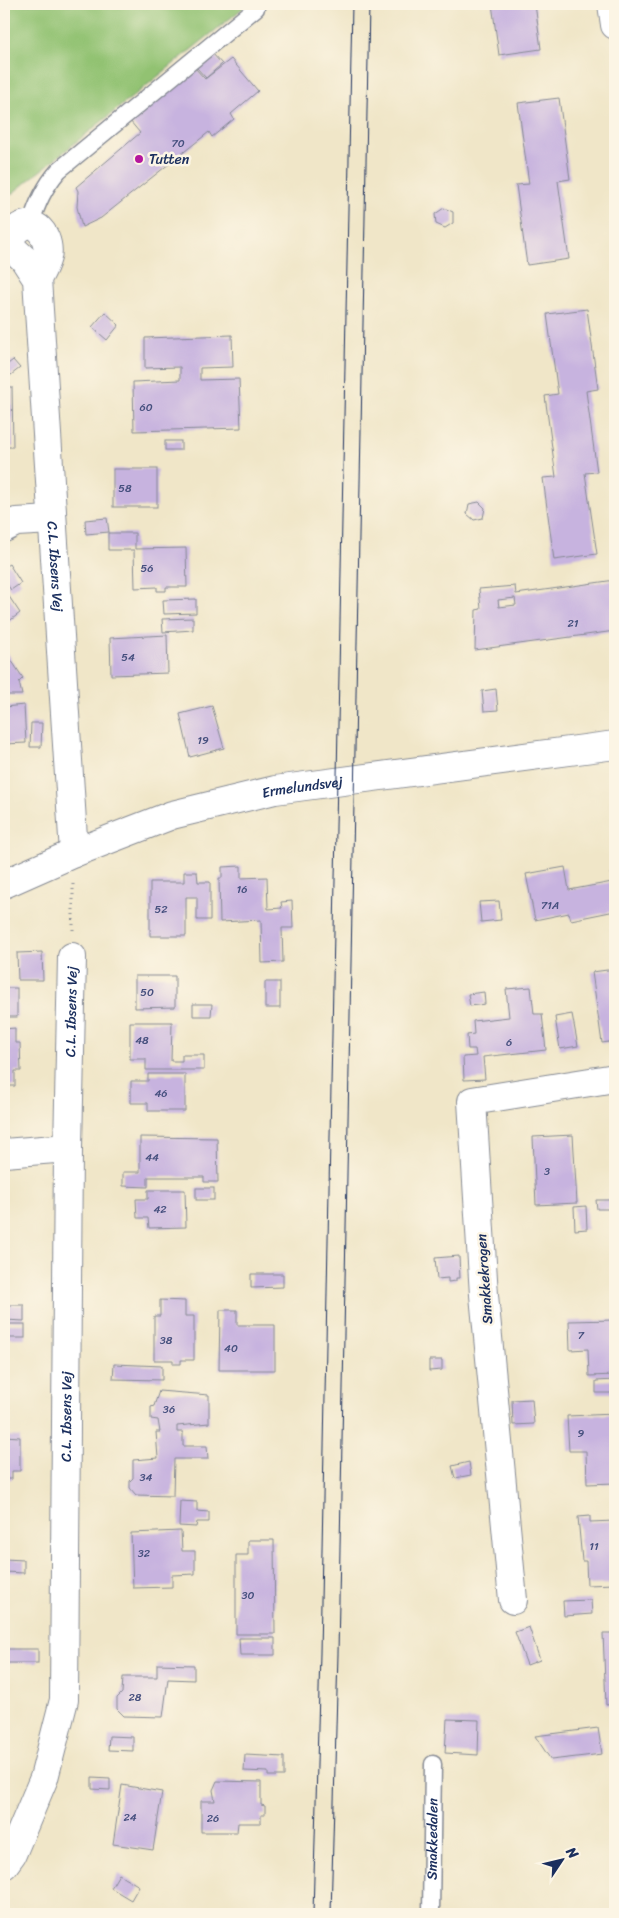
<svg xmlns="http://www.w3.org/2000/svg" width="619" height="1918" viewBox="0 0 619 1918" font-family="Sriracha,sans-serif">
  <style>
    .green { fill: #92c272; stroke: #567868 }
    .building { fill: #c7b3df; fill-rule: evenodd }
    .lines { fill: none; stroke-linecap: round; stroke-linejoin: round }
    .service-casing { stroke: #868a93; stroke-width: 19 }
    .minor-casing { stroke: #868a93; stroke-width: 30 }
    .tertiary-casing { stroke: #868a93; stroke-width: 30 }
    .path { stroke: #868a93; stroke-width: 3; stroke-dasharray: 1 4; stroke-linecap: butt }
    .service { stroke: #fff; stroke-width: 16 }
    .minor { stroke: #fff; stroke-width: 28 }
    .tertiary { stroke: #fff; stroke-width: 28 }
    .tram { stroke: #1b2f5e; stroke-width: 1 }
    .poi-dot { fill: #b5179e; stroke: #fcf5e5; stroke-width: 2 }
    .labels { text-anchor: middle; stroke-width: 5; stroke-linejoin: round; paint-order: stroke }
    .number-label { font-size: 11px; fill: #46507e }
    .poi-label { font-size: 14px; fill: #1b2f5e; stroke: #fcf5e5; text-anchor: start }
    .street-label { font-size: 14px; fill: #1b2f5e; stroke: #fcf5e5 }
  </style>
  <rect width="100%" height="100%" fill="#fcf5e5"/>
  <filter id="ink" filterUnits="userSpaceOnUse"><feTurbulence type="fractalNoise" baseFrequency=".02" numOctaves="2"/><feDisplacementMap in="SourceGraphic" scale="10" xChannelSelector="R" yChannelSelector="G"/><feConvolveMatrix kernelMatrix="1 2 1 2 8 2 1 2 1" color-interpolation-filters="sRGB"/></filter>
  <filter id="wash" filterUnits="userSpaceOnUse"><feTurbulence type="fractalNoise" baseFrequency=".0096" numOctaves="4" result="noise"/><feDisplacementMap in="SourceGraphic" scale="20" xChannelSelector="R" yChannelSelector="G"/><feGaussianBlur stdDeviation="1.12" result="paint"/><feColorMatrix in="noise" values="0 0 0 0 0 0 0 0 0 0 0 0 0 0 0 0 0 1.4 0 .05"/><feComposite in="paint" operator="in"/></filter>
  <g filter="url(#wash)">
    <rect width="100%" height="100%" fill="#f0e6c8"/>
    <!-- green -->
    <polygon class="green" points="4,4 248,4 4,200"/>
    <g id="blocks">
      <!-- building -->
      <g class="building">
        <polygon points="492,4 535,4 541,49 499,55"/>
        <polygon points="212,53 222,64 206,78 196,67"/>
        <polygon points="231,59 258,91 231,114 234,119 212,137 209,132 101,218 82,227 77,207 78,191 76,187 140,133 130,121 194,67 205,79"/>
        <polygon points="559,98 570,179 558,181 569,259 527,265 516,185 529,184 518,103"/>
        <polygon points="444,208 453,212 453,223 445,228 436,224 435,214"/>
        <polygon points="587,309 598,389 586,391 597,472 585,473 597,554 554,560 543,478 556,477 545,396 558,394 547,314"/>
        <polygon points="105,312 119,325 107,340 92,327"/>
        <polygon points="232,335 233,367 200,368 200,380 239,379 241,428 134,431 133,382 180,380 180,367 145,368 145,338"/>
        <polygon points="13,360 20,368 7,378 4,378 4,367"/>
        <polygon points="4,387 12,387 13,447 4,447"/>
        <rect x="165" y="441" width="16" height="9"/>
        <rect x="113" y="469" width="44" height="38"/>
        <polygon points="479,502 485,508 483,518 474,520 467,514 469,504"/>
        <polygon points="107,518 109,532 86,534 85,520"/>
        <polygon points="108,533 135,533 135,549 186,548 187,587 166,587 166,591 157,591 157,587 135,588 134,550 108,550"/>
        <polygon points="9,564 21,583 11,590 4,580 4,567"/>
        <path d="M615,580V631L475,650L476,610L481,609L479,589L515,586L516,594ZM515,598L516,605L499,607L498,600Z"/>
        <polygon points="6,592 20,613 4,625 4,594"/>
        <polygon points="196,599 196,613 164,614 163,600"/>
        <polygon points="193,618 193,630 163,632 162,619"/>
        <polygon points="167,635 168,673 111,675 110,638"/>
        <polygon points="4,649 23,678 19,682 22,695 4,695"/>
        <polygon points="496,689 498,710 484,711 482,691"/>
        <polygon points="24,705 26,743 4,744 4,707"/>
        <polygon points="212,706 224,748 190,757 180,714"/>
        <polygon points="31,723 42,723 41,747 30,747"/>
        <polygon points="241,866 241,878 267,877 268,909 282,908 281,902 292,901 293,928 282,928 283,962 262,963 261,920 220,922 219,878 222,878 222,867"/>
        <polygon points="565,867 569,890 612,882 610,873 615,872 615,911 571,920 569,913 535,920 526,874"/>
        <polygon points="184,872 197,872 198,882 210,882 210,920 197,920 197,897 186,897 186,936 150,936 150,882 184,882"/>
        <polygon points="499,901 501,920 481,922 479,902"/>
        <polygon points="42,952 43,980 18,980 17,953"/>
        <polygon points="615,969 615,1041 602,1043 592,972"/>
        <polygon points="135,976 175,976 175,1007 135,1008"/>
        <rect x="265" y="982" width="15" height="26"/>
        <polygon points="531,987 534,1014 542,1014 546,1050 483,1057 485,1079 464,1080 463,1057 476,1056 475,1049 468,1049 467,1035 474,1034 473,1021 509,1017 506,989"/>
        <rect x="4" y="988" width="13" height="29"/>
        <polygon points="484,992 485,1004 470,1006 468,994"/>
        <polygon points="193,1004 212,1004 211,1016 193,1016"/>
        <polygon points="572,1014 578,1046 560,1049 555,1017"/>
        <polygon points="130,1022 172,1022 171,1061 182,1061 182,1055 204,1055 204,1070 146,1070 146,1059 130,1059"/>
        <polygon points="15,1028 15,1043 20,1043 21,1071 15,1071 15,1086 4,1086 4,1029"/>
        <polygon points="148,1074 185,1074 185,1111 148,1111 148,1103 131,1103 131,1081 148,1081"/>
        <polygon points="573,1135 577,1203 536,1205 533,1137"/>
        <polygon points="140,1137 217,1138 218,1182 204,1182 204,1177 148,1177 148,1187 123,1186 123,1172 140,1172"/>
        <rect x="196" y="1188" width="18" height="12"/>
        <polygon points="148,1190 185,1190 186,1227 149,1228 148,1218 137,1218 136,1199 148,1199"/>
        <polygon points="596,1200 613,1200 613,1209 597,1209"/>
        <polygon points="586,1206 587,1229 575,1230 574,1207"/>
        <polygon points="459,1256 460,1278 456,1278 456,1281 448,1282 448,1278 437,1279 435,1258"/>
        <polygon points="251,1274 283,1274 283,1287 251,1288"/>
        <polygon points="160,1300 185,1301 185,1316 194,1316 194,1360 181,1360 181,1364 173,1364 173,1360 154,1360 154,1316 160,1316"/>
        <polygon points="4,1305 24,1305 24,1321 4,1320"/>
        <polygon points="220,1310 237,1310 237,1325 275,1325 275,1370 219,1370"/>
        <polygon points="615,1320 615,1375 589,1376 588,1349 570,1350 569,1321"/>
        <rect x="4" y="1324" width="21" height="14"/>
        <polygon points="4,1355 7,1355 8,1400 4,1400"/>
        <polygon points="429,1360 442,1360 442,1370 429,1371"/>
        <polygon points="114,1364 162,1366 162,1380 113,1379"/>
        <polygon points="615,1380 615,1393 596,1393 596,1381"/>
        <polygon points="159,1391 209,1395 209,1423 177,1426 177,1432 183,1432 183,1446 207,1446 208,1459 174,1459 173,1496 136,1495 130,1488 130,1481 133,1478 133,1460 158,1458 156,1432 160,1432 158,1420 151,1419 151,1407 154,1406"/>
        <polygon points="532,1399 534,1424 513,1425 512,1400"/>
        <polygon points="615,1414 615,1483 587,1484 586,1451 569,1451 567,1416"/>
        <polygon points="4,1436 20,1437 20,1471 12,1471 12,1479 4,1479"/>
        <polygon points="469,1462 471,1475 455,1478 452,1466"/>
        <polygon points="180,1501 197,1502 197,1511 209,1512 209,1522 197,1522 196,1527 179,1526"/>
        <polygon points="590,1516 590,1522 615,1521 615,1584 587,1585 586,1561 582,1561 578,1517"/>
        <polygon points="181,1531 182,1551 195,1551 195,1574 172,1575 172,1587 133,1588 131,1533"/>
        <polygon points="248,1540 274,1540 275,1634 236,1634 236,1555 248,1555"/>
        <polygon points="4,1559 24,1560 24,1573 4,1572"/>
        <polygon points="591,1600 592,1614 564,1616 563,1601"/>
        <polygon points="529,1627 540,1660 527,1665 515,1632"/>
        <polygon points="603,1633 615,1633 615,1704 606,1705"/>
        <polygon points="239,1638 275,1638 275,1655 240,1655"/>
        <rect x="4" y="1649" width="34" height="14"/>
        <polygon points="157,1664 194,1665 194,1680 168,1679 163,1717 124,1716 117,1709 117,1698 122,1693 123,1677 157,1677"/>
        <polygon points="447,1719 479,1720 478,1755 445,1753"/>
        <polygon points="598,1728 602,1754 551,1760 535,1736"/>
        <polygon points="109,1736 133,1737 133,1751 108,1750"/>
        <polygon points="245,1755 284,1757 284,1776 268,1776 268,1772 244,1771"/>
        <polygon points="92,1778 110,1779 110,1790 92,1789"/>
        <polygon points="217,1781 261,1782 261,1805 265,1806 265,1815 261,1815 261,1823 238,1823 237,1832 201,1832 201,1801 215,1801 213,1790"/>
        <polygon points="122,1785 162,1792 153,1850 113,1844"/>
        <polygon points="119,1874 139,1886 131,1900 111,1888"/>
      </g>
    </g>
  </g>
  <g filter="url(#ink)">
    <use href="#blocks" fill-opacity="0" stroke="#868a93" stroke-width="1"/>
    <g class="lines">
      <!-- service casing -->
      <g class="service-casing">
        <g id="service">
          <path d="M30,225C37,204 44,187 59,170L256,8"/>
          <path id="s1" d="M431,1914L433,1764"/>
        </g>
      </g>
      <!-- minor casing -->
      <g class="minor-casing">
        <g id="minor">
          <path id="s2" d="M37,279C41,272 45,265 47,257C51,242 39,217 20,227C17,229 13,233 11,236L12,248L24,259L37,279L74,853"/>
          <polyline points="4,528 16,522 52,520"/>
          <polyline points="4,1153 68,1148"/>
          <polyline points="513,1600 484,1295 472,1101 615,1078"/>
          <path id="s3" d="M4,1865L12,1854L44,1778L64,1700L68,1148L72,957"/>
        </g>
      </g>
      <!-- tertiary casing -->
      <g class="tertiary-casing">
        <g id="tertiary">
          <polyline points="612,4 615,25"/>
          <path id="s4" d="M4,884L74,853L172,815L275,790L615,745"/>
        </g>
      </g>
      <!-- path -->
      <polyline class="path" points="73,930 73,883"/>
      <!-- service -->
      <use href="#service" class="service"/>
      <!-- minor -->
      <use href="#minor" class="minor"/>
      <!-- tertiary -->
      <use href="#tertiary" class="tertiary"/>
      <!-- tram -->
      <g class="tram">
        <polyline points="313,1914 320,1653 352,4"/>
        <polyline points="331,1914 338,1654 369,4"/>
      </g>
    </g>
  </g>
  <!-- markers -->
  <circle class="poi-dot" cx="139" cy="159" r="5"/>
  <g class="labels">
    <!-- number labels -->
    <g class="number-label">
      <text x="178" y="147">70</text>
      <text x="146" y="411">60</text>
      <text x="125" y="492">58</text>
      <text x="147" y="572">56</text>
      <text x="573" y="627">21</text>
      <text x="128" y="661">54</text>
      <text x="203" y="744">19</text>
      <text x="242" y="893">16</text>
      <text x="550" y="909">71A</text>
      <text x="161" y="913">52</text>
      <text x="147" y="996">50</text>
      <text x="142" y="1044">48</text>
      <text x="509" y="1046">6</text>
      <text x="161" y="1097">46</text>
      <text x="152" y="1161">44</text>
      <text x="547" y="1175">3</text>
      <text x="160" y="1213">42</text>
      <text x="581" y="1339">7</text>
      <text x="166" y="1344">38</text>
      <text x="231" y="1352">40</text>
      <text x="169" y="1413">36</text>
      <text x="581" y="1437">9</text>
      <text x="146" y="1481">34</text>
      <text x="594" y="1550">11</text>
      <text x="144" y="1557">32</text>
      <text x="248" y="1599">30</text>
      <text x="135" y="1701">28</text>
      <text x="130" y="1821">24</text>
      <text x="213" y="1822">26</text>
    </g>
    <!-- poi labels -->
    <g class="poi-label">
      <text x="149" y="164">Tutten</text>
    </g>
    <!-- street labels -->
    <g class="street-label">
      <text dy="5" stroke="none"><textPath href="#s2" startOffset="428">C.L. Ibsens Vej</textPath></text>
      <text dy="5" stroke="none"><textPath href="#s4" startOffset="315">Ermelundsvej</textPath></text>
      <text dy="5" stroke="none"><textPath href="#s3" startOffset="865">C.L. Ibsens Vej</textPath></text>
      <text transform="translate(484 1279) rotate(-94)" y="5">Smakkekrogen</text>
      <text dy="5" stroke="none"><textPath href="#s3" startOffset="460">C.L. Ibsens Vej</textPath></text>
      <text dy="5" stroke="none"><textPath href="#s1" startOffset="75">Smakkedalen</textPath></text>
    </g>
  </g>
  <!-- margin -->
  <rect width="619" height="1918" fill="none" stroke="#fcf5e5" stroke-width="20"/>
  <!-- north arrow -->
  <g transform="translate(562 1860) rotate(55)" stroke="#fcf5e5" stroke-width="4" paint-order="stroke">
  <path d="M0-4L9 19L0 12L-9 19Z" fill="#1b2f5e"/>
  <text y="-8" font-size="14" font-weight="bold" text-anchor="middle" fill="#1b2f5e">N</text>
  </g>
</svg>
